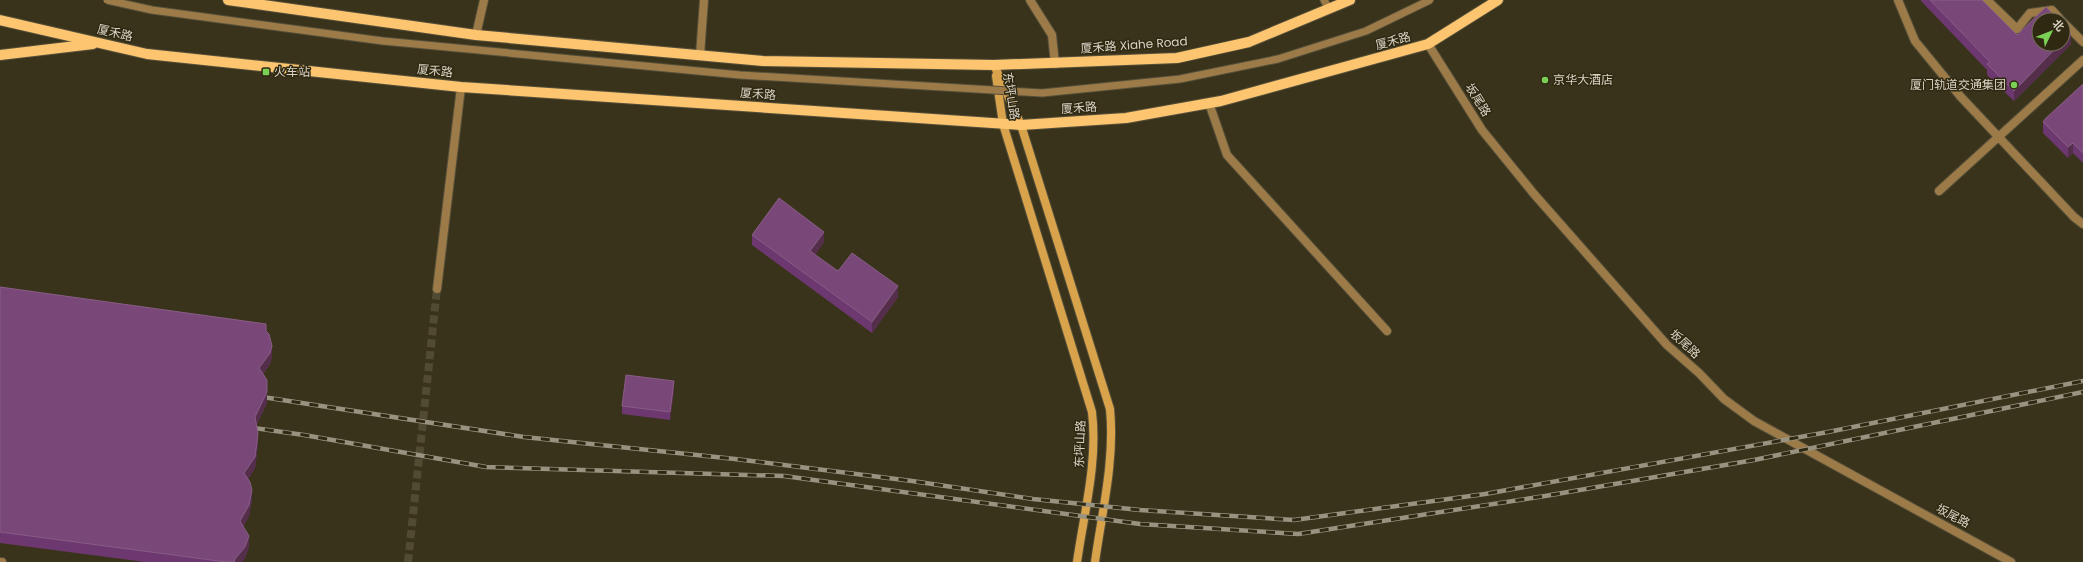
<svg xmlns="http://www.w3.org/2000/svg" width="2083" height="562" viewBox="0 0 2083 562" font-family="Poppins,'Noto Sans SC',sans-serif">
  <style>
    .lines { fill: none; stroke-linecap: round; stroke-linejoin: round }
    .tertiary-tunnel { stroke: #524b34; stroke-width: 8; stroke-dasharray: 8 4; stroke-linecap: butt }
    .service-casing { stroke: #56503a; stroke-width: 9 }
    .minor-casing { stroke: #56503a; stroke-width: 10 }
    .tertiary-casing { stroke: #56503a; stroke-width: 10 }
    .secondary-casing { stroke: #56503a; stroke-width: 10 }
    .primary-casing { stroke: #56503a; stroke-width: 12 }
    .service { stroke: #9d7b48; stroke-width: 7 }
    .minor { stroke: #9d7b48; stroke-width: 8 }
    .tertiary { stroke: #9d7b48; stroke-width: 8 }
    .secondary { stroke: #d9a34c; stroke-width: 8 }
    .primary { stroke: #fdc56f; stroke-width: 10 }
    .rail-casing { stroke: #989280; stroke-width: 4.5 }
    .rail { stroke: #302912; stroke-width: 3; stroke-dasharray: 9; stroke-linecap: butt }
    .service-bridge-casing { stroke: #56503a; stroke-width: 9; stroke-linecap: butt }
    .service-bridge { stroke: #9d7b48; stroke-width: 7 }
    .wall { fill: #6d376f }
    .shaded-wall { fill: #542e4a }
    .building { fill: #794879; stroke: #885d85 }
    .poi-dot { fill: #7bd156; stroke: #302912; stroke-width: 1.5 }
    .labels { text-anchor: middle; stroke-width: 3; stroke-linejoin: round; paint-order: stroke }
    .street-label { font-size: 12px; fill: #d8d3c5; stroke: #302912 }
    .poi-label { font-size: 12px; fill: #d8d3c5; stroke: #302912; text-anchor: start }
  </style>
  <rect width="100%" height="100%" fill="#3a331b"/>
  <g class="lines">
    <!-- tertiary-tunnel -->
    <polyline class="tertiary-tunnel" points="408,562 437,289"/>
    <!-- service casing -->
    <g class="service-casing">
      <polyline id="service" points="1324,0 1329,9"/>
    </g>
    <!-- minor casing -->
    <g class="minor-casing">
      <g id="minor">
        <polyline points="1030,0 1052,35 1055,64"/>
        <polyline points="1898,0 1915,41 1960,96 2074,217 2083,224"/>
        <polyline points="1987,0 2017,29 2030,13 2052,10 2061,20"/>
        <polyline points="2063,22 2083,42"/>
        <polyline points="700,55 704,0"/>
        <polyline points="1939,191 2083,60"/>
        <polyline points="0,562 2,562"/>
      </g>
    </g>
    <!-- tertiary casing -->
    <g class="tertiary-casing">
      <g id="tertiary">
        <polyline points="476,35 484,0"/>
        <polyline points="1428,44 1482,130 1534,194 1667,345 1699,373 1724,399 1754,421 2011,562"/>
        <polyline points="1209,103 1227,155 1387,331"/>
        <polyline points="437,289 461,87"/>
      </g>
    </g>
    <!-- secondary casing -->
    <g class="secondary-casing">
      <g id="secondary">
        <path d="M994,65L1021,125L1110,409C1115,460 1102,512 1095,562"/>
        <path d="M996,76L1003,124L1092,412C1098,462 1084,513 1077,562"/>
      </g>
    </g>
    <!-- primary casing -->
    <g class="primary-casing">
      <g id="primary">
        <polyline points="228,0 476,35 763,61 994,65 1177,58 1249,42 1350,0"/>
        <polyline points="0,20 147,54 461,87 1021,125 1126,118 1221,101 1428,44 1498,0"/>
        <polyline points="0,55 93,44"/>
      </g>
    </g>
    <!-- service -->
    <use href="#service" class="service"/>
    <!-- minor -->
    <use href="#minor" class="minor"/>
    <!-- tertiary -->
    <use href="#tertiary" class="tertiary"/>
    <!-- secondary -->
    <use href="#secondary" class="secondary"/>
    <!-- primary -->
    <use href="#primary" class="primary"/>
    <!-- rail casing -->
    <g class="rail-casing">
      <g id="rail">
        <polyline points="256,396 524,437 735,459 912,481 1033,499 1140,510 1294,520 1485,494 1828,432 2083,381"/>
        <polyline points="247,427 304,435 486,467 784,476 1140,524 1298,534 1545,496 1754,460 2083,392"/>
      </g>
    </g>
    <!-- rail -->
    <use href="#rail" class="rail"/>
    <!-- service-bridge casing -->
    <g class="service-bridge-casing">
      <polyline id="service-bridge" points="107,0 152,10 383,41 740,75 1042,93 1180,79 1278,59 1366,31 1430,0"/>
    </g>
    <!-- service-bridge -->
    <use href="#service-bridge" class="service-bridge"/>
  </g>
  <!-- wall -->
  <g class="wall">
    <polygon points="1921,0 1982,0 2017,35 2071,44 2014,101 1987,75 1987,70 1921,1"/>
    <polygon points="2083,84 2083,163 2073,153 2068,158 2043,133 2043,122"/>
    <polygon points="752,235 824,242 815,255 838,271 898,297 872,333 752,245"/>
    <polygon points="0,287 266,331 272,356 270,364 263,374 267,403 257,424 258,444 255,468 248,479 252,500 249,516 243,527 249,547 245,558 242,562 145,562 0,543"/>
    <polygon points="674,390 670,420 622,414 622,406"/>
  </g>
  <!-- shaded-wall -->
  <g class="shaded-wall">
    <polygon points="2071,34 2071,44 2014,101 2014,91 2060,44 2063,44 2063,41"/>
    <polygon points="2073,143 2073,153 2068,158 2068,147"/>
    <polygon points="824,232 824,242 810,262 810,251"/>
    <polygon points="898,286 898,297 872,333 872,322"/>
    <polygon points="272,346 272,356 270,364 259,378 259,368"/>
    <polygon points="674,381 674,390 670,420 670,412"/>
    <polygon points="267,392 267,403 255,427 255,417"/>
    <polygon points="258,434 258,444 255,468 244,484 244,473"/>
    <polygon points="252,490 252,500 249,516 240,532 240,521"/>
    <polygon points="249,536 249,547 245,558 242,562 234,562 235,559"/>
  </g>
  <!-- building -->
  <g class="building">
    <polygon points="1930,0 1982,0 2017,35 2046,7 2058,20 2039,20 2039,44 2060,44 2014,91 1987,64 1990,62"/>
    <polygon points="2063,26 2071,34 2063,41"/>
    <polygon points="2083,84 2083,153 2073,143 2068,147 2043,122 2045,119"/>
    <polygon points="779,198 824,232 810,251 838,271 852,253 898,286 872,322 752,235"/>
    <polygon points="0,287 266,324 266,331 269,334 272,346 270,353 259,368 267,380 267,392 255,417 258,434 255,457 244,473 250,482 252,490 249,505 240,521 249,536 245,547 235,559 234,562 226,562 0,532"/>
    <polygon points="626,375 674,381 670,412 622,406"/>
  </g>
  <!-- markers -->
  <g class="poi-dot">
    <rect x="262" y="68" width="8" height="8" rx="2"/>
    <circle cx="1545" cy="80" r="4"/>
    <circle cx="2014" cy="85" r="4"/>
  </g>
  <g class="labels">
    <!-- street labels -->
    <g class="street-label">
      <text transform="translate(115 33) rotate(13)" y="4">厦禾路</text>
      <text transform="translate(1393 41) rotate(-15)" y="4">厦禾路</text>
      <text transform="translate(1134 45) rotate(-4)" y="4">厦禾路 Xiahe Road</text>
      <text transform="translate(435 71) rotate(6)" y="4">厦禾路</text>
      <text transform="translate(758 94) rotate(4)" y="4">厦禾路</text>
      <text transform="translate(1011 96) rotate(81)" y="4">东坪山路</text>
      <text transform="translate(1478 100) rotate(58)" y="4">坂尾路</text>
      <text transform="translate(1079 108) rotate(-4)" y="4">厦禾路</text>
      <text transform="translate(1685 344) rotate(43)" y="4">坂尾路</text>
      <text transform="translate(1080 444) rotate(-88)" y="4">东坪山路</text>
      <text transform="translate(1953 516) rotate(28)" y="4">坂尾路</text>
    </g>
    <!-- poi labels -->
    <g class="poi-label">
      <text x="274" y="76">火车站</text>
      <text x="1553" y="84">京华大酒店</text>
      <text x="2006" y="89" text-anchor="end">厦门轨道交通集团</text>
    </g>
  </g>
  <!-- north arrow -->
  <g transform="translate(2051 32) rotate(47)"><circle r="19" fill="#302912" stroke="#736d5a"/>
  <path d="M0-3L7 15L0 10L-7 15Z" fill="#7bd156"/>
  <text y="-6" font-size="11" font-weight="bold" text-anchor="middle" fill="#d8d3c5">北</text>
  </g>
</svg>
